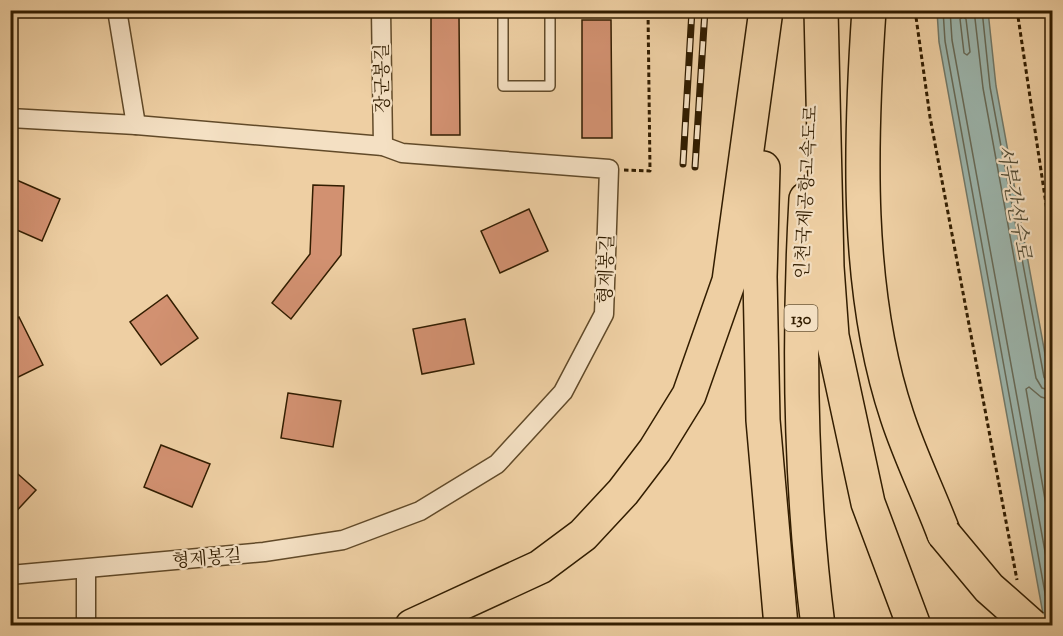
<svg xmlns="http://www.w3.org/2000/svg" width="1063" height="636" viewBox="0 0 1063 636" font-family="'Sorts Mill Goudy','Noto Serif KR',serif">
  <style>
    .water { fill: #9bb5ad; stroke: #717868; stroke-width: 1.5 }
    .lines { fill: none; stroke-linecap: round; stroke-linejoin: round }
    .shore { stroke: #666956; stroke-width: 1.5 }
    .stream { stroke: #717868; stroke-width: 5 }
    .building { fill: #d29171; stroke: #321d00; stroke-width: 1.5 }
    .service-casing { stroke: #614a29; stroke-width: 12 }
    .minor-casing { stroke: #614a29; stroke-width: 21 }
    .motorway-casing { stroke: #321d00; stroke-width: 36 }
    .path { stroke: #321d00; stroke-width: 3; stroke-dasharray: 4.5 3; stroke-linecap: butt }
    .service { stroke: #f4e0c3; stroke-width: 9 }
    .minor { stroke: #f4e0c3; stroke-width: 18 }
    .motorway { stroke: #eecfa3; stroke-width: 33 }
    .rail-casing { stroke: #321d00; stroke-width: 7 }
    .rail { stroke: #f4e0c3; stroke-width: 4.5; stroke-dasharray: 14; stroke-linecap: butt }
    .motorway-bridge-casing { stroke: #321d00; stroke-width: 36; stroke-linecap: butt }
    .motorway-bridge { stroke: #eecfa3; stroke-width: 33 }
    .labels { text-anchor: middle; stroke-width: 4.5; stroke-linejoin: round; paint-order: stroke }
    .shield { fill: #f4e0c3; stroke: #6c583a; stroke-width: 1.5 }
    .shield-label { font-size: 16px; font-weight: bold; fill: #321d00 }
    .street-label { font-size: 18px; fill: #321d00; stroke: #f4e0c3 }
    .water-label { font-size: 20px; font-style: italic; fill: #524b34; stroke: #f4e0c3 }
  </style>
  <rect width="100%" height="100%" fill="#eecfa3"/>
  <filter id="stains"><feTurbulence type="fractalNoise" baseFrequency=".00333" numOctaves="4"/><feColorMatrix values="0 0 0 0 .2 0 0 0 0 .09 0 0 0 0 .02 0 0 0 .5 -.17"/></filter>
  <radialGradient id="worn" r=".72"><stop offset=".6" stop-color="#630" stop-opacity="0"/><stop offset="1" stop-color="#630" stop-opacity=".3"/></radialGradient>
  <!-- water -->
  <polygon class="water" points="937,11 988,11 996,86 1052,392 1052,625 1045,625 939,42"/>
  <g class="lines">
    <!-- shore -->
    <g class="shore">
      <polyline points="943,10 945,41 1051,626"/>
      <polyline points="950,10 952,40 1052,590"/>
      <polyline points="974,10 983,88 1036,378 1042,388 1052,391"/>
      <polyline points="982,10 990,87 1044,377 1047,382 1052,383"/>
      <polygon points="963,17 966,19 970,52 967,55 964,53 960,19"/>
      <polyline points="1052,400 1041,397 1029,387 1026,389 1052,540"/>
    </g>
    <!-- stream -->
    <polyline class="stream" points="1051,10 1052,17"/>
  </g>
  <!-- building -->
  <g class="building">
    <polygon points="431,16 459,16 460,135 431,135"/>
    <polygon points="582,20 611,20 612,138 582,138"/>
    <polygon points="12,178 60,199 42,241 10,227"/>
    <polygon points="313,185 344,186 341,255 291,319 272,303 310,254"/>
    <polygon points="529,209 548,251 500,273 481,231"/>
    <polygon points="167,295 198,338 161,365 130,322"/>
    <polygon points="19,317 43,365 10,381 10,322"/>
    <polygon points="465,319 474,364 422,374 413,329"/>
    <polygon points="288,393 341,401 333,447 281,438"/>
    <polygon points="161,445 210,464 192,507 144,487"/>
    <polygon points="10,467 36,490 10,518"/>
  </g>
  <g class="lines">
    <!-- service casing -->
    <g class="service-casing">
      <polyline id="service" points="503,10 503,86 550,86 550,10"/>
    </g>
    <!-- minor casing -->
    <g class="minor-casing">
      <g id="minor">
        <polyline points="117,10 136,125"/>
        <polyline points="381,10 383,146"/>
        <polyline points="10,118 136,125 383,146 402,153 609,169 604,314 563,392 497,464 420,511 343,540 264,552 10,575"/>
        <polyline points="86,569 86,626"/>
      </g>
    </g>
    <!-- motorway casing -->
    <g class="motorway-casing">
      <g id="motorway">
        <polyline points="821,10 827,267 832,336 868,503 914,626"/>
        <path d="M869,10C860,141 855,290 897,416C910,456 929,494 944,534"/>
        <polyline points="763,168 760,277 763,420 781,626"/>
        <path d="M806,199C798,342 800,484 818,626"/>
        <polyline points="412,626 540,567 583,535 623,492 655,450 689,395 729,281 766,10"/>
      </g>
    </g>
    <!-- path -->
    <g class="path">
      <polyline points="915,10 930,117 1017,580"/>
      <polyline points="1017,10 1052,244"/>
      <polyline points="624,170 650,171 648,10"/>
    </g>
    <!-- service -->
    <use href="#service" class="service"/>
    <!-- minor -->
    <use href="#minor" class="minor"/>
    <!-- motorway -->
    <use href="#motorway" class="motorway"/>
    <!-- rail casing -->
    <g class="rail-casing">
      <g id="rail">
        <polyline points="683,164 692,10"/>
        <polyline points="695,167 705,10"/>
      </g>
    </g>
    <!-- rail -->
    <use href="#rail" class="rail"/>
    <!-- motorway-bridge casing -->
    <g class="motorway-bridge-casing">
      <polyline id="motorway-bridge" points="944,534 989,588 1032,626"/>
    </g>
    <!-- motorway-bridge -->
    <use href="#motorway-bridge" class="motorway-bridge"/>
  </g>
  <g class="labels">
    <!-- shield labels -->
    <rect class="shield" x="784.5" y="305" width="33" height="26" rx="4.5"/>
    <g class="shield-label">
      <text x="801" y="324">130</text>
    </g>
    <!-- street labels -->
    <g class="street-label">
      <text transform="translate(382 78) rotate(-91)" y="6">장군봉길</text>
      <text transform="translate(806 192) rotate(-87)" y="6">인천국제공항고속도로</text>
      <text transform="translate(606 269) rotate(-88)" y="6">형제봉길</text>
      <text transform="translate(207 558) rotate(-5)" y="6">형제봉길</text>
    </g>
    <!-- water labels -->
    <g class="water-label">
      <text transform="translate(1015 202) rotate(80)" y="7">서부간선수로</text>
    </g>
  </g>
  <!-- margin -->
  <rect width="1063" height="636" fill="none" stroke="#eecfa3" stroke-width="36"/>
  <rect x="12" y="12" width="1039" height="612" fill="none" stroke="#321d00" stroke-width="3"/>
  <rect x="18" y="18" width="1027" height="600" fill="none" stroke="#321d00" stroke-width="1.5"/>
  <rect width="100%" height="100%" filter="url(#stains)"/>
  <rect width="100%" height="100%" fill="url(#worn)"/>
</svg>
